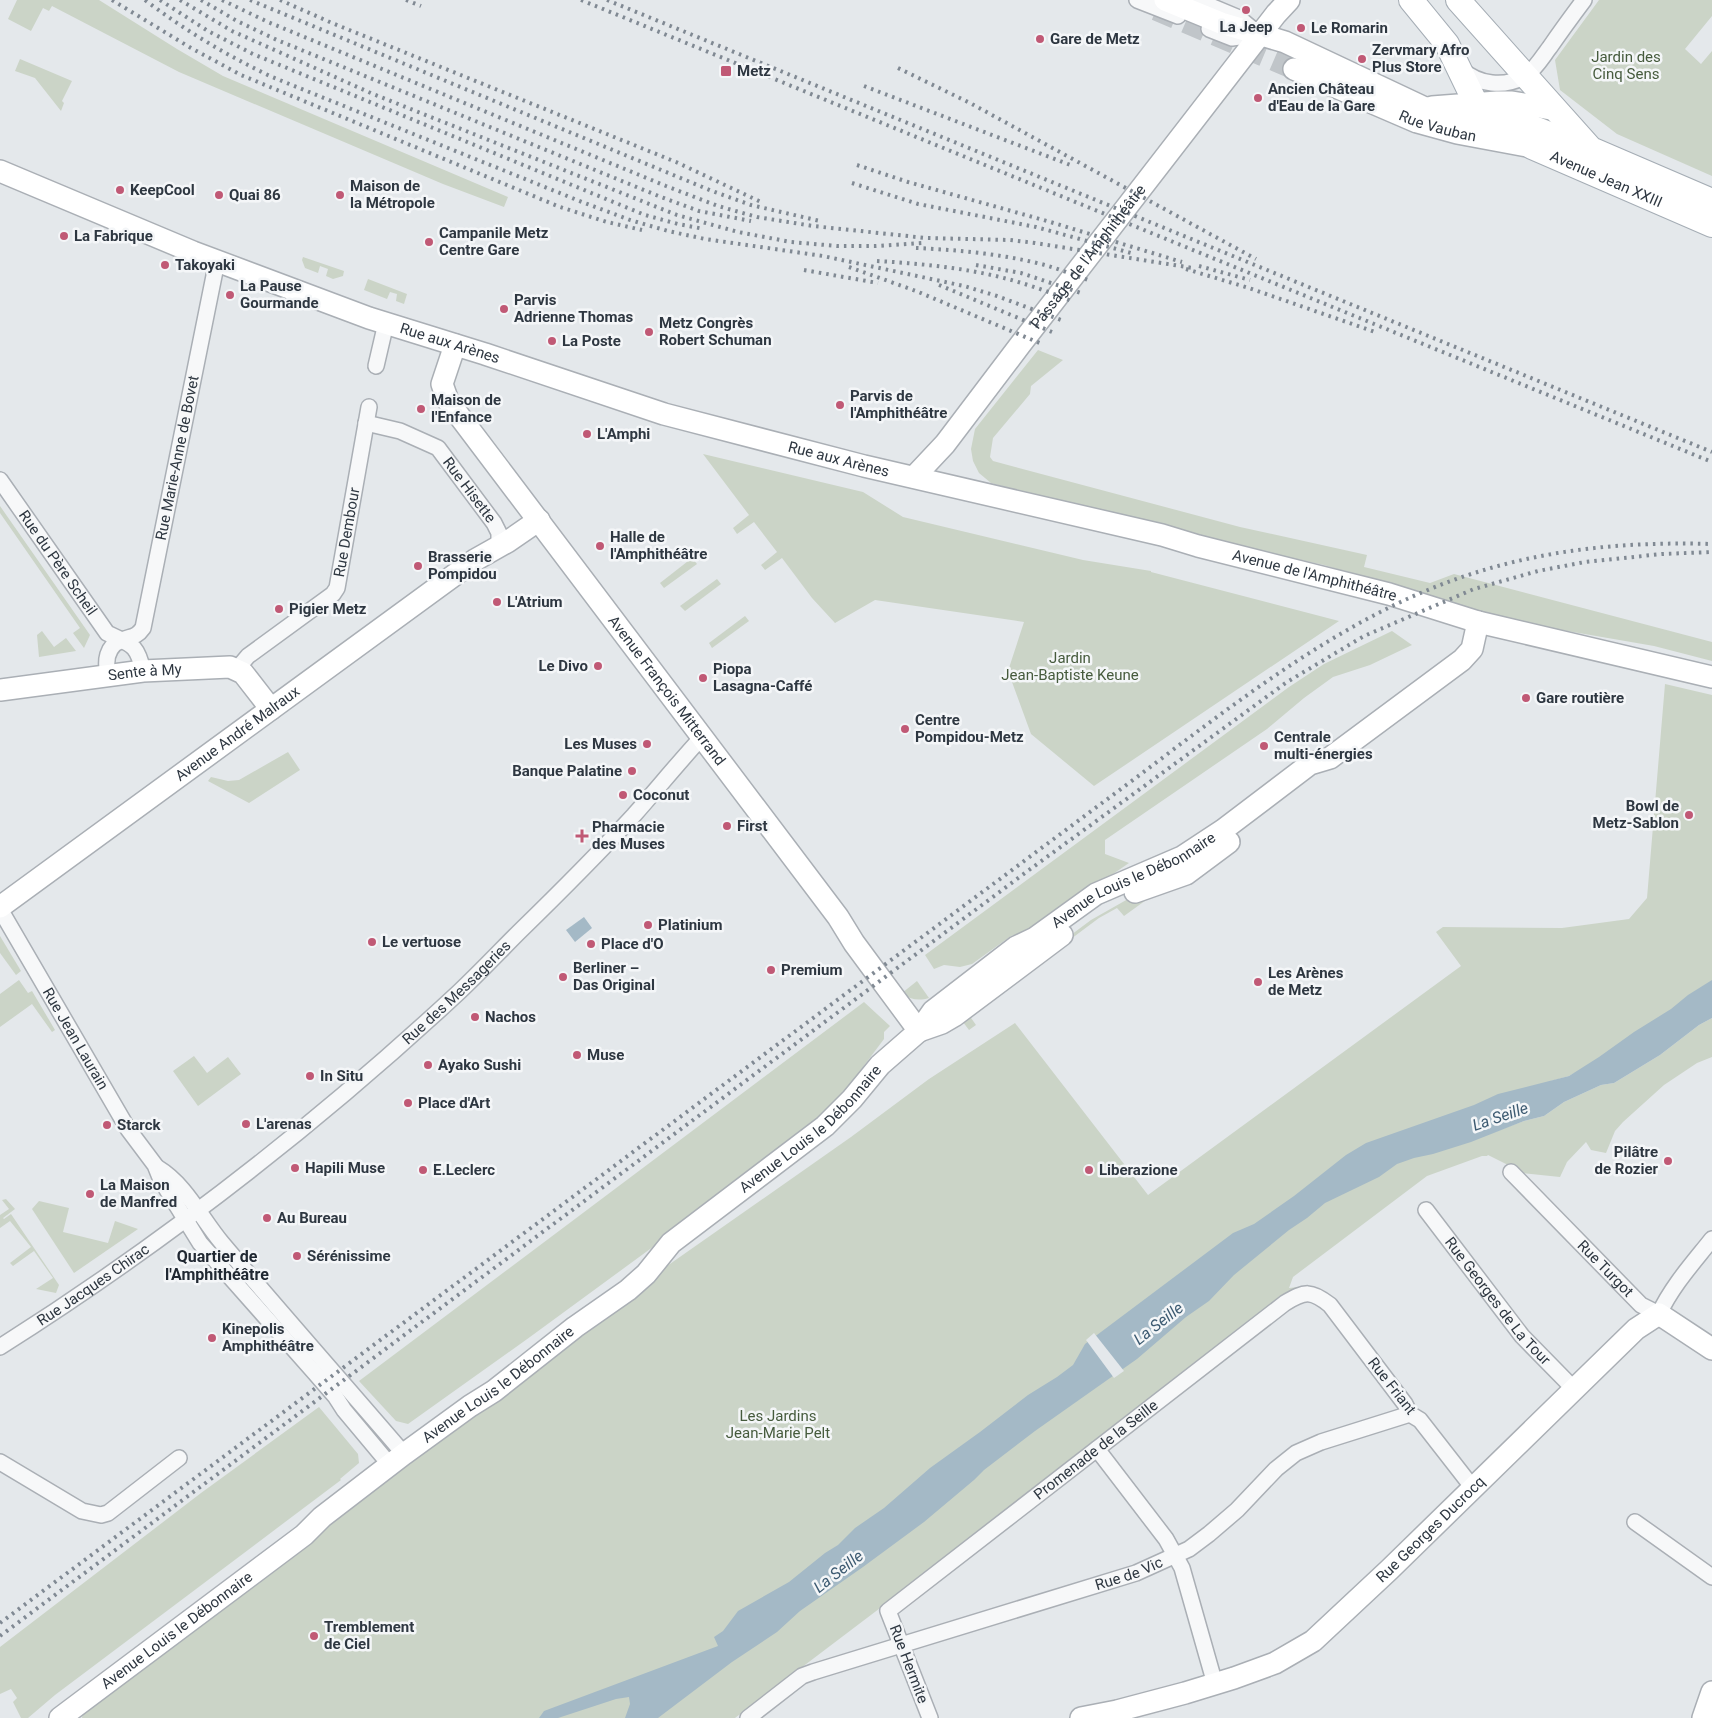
<svg xmlns="http://www.w3.org/2000/svg" width="1712" height="1718" viewBox="0 0 1712 1718" font-family="Roboto,sans-serif">
  <style>
    .green { fill: #cbd4c7 }
    .water { fill: #a4b9c6 }
    .pier { fill: #e4e8eb }
    .lines { fill: none; stroke-linecap: round; stroke-linejoin: round }
    .secondary-tunnel { stroke: #c0c5c9; stroke-width: 21; stroke-dasharray: 21 11; stroke-linecap: butt }
    .street-casing { stroke: #aaafb5; stroke-width: 18 }
    .secondary-casing { stroke: #aaafb5; stroke-width: 24 }
    .primary-casing { stroke: #a5adb5; stroke-width: 26 }
    .street { stroke: #f7f8f9; stroke-width: 15 }
    .secondary { stroke: #fff; stroke-width: 21 }
    .primary { stroke: #fff; stroke-width: 24 }
    .rail { stroke: #808993; stroke-width: 4; stroke-dasharray: 2.5 5; stroke-linecap: butt }
    .poi-dot { fill: #c05975; stroke: #f4f6f8; stroke-width: 2 }
    .labels { text-anchor: middle; stroke-width: 5; stroke-linejoin: round; paint-order: stroke }
    .poi-label { font-size: 15px; font-weight: bold; fill: #2e3741; stroke: #f4f6f8; text-anchor: start }
    .park-label { font-size: 15px; fill: #465b3d; stroke: #f4f6f8 }
    .street-label { font-size: 15px; fill: #2e3741; stroke: #f4f6f8 }
    .water-label { font-size: 16px; font-style: italic; fill: #3c5a71; stroke: #f4f6f8 }
    .neighbourhood-label { font-size: 16px; font-weight: bold; fill: #202832; stroke: #f4f6f8 }
  </style>
  <rect width="100%" height="100%" fill="#e4e8eb"/>
  <!-- green -->
  <g class="green">
    <polygon points="17,0 99,0 177,49 223,76 508,197 504,207 443,184 179,72 52,6 49,11 43,8 31,31 8,19"/>
    <polygon points="1599,0 1712,0 1712,16 1685,49 1701,64 1712,51 1712,176 1617,134 1560,90 1555,60"/>
    <polygon points="20,59 72,81 62,101 64,103 61,111 35,78 15,71"/>
    <polygon points="303,257 344,271 343,276 333,279 326,276 328,269 320,266 318,273 305,268 302,260"/>
    <polygon points="368,279 407,294 404,304 396,301 397,294 390,292 387,299 364,290"/>
    <polygon points="1038,350 1063,360 1031,386 1030,394 993,438 990,457 993,461 1240,527 1367,555 1364,567 1430,583 1454,574 1712,642 1712,661 1654,646 1498,619 1324,565 1215,541 991,483 979,473 973,461 971,449 975,429"/>
    <polygon points="703,454 863,492 903,517 1083,560 1151,571 1151,572 1339,621 1094,786 1031,734 1008,671 1024,622 875,600 835,623 812,598 782,558 765,570 761,565 777,552 754,522 737,534 733,528 749,515"/>
    <polygon points="0,506 90,635 84,648 73,633 80,628 0,513"/>
    <polygon points="692,558 697,564 664,588 660,583"/>
    <polygon points="717,579 721,584 685,611 680,606"/>
    <polygon points="745,616 749,621 712,648 709,643"/>
    <polygon points="42,631 54,647 66,638 76,651 39,657 37,635"/>
    <polygon points="1392,631 1412,645 1370,665 1333,677 1304,698 1267,729 1105,840 1105,854 1129,863 1033,929 1011,936 972,964 960,967 944,965 934,969 925,955 1289,687 1324,664"/>
    <polygon points="1665,684 1712,695 1712,999 1569,1076 1551,1081 1489,1134 1524,1121 1544,1116 1564,1102 1601,1085 1614,1083 1660,1055 1699,1025 1712,1018 1712,1057 1697,1063 1664,1085 1623,1122 1615,1131 1606,1153 1591,1150 1586,1142 1567,1162 1560,1177 1511,1172 1506,1164 1488,1155 1487,1156 1482,1156 1427,1176 1293,1277 1289,1288 1299,1287 1094,1446 735,1718 82,1718 83,1710 477,1413 657,1273 851,1137 929,1079 1015,1023 1148,1195 1461,966 1436,932 1443,927 1562,928 1629,919 1647,898"/>
    <polygon points="288,752 300,770 249,803 208,781 211,777 228,781 239,780"/>
    <polygon points="1160,890 1124,916 1117,908 1099,918 969,1015 976,1025 969,1030 960,1018 1091,920 1128,899"/>
    <polygon points="0,936 21,971 16,975 0,953"/>
    <polygon points="19,980 28,993 32,991 55,1030 52,1032 32,1004 0,1027 0,994"/>
    <path d="M917,981L929,998C919,1001 910,1000 902,993Z"/>
    <polygon points="864,1002 890,1026 884,1032 884,1039 836,1103 661,1241 530,1337 408,1424 396,1421 359,1381"/>
    <polygon points="194,1056 207,1073 228,1057 241,1074 198,1106 173,1071"/>
    <polygon points="6,1199 15,1209 3,1218 4,1219 11,1214 59,1285 56,1293 36,1289 53,1278 34,1251 13,1266 10,1263 31,1247 10,1221 0,1228 0,1215 9,1209 2,1200"/>
    <polygon points="39,1201 69,1208 63,1232 108,1243 115,1221 138,1229 74,1273 32,1209"/>
    <polygon points="319,1407 358,1454 359,1463 340,1479 341,1480 55,1695 28,1718 21,1718 13,1702 17,1698 11,1689 0,1694 0,1647 201,1493"/>
  </g>
  <!-- water -->
  <g class="water">
    <polygon points="584,917 592,928 575,942 566,930"/>
    <polygon points="1712,980 1712,1018 1699,1025 1660,1055 1614,1083 1601,1085 1564,1102 1544,1116 1524,1121 1471,1142 1433,1154 1414,1158 1397,1164 1379,1177 1325,1203 1307,1218 1289,1230 1234,1275 1209,1301 1186,1317 1137,1359 1035,1431 984,1470 974,1480 924,1522 863,1567 800,1611 777,1632 732,1662 658,1718 625,1718 630,1704 629,1697 616,1699 558,1718 539,1718 544,1711 718,1646 714,1637 723,1631 738,1611 789,1582 825,1553 838,1545 855,1528 884,1508 930,1468 980,1432 1028,1395 1057,1377 1073,1365 1085,1344 1233,1233 1254,1224 1294,1196 1346,1155 1366,1143 1474,1105 1498,1094 1569,1076 1599,1057 1634,1032 1671,1009 1688,995"/>
  </g>
  <!-- pier -->
  <polygon class="pier" points="1094,1333 1124,1371 1114,1378 1086,1340"/>
  <g class="lines">
    <!-- secondary-tunnel -->
    <polyline class="secondary-tunnel" points="1156,10 1294,69"/>
    <!-- street casing -->
    <g class="street-casing">
      <g id="street">
        <polyline points="1137,0 1178,16"/>
        <polyline points="1196,0 1239,18 1251,28"/>
        <polyline points="1209,29 1232,38 1254,35"/>
        <path d="M1461,69C1479,85 1504,88 1525,76C1535,70 1543,56 1550,47C1561,31 1572,16 1584,0"/>
        <polyline points="376,366 386,323"/>
        <path id="s1" d="M366,423L400,431L438,448L494,523L499,533V547"/>
        <path id="s2" d="M0,480L107,633C131,645 137,643 143,671"/>
        <path id="s3" d="M237,669L248,656L333,594L337,588L369,407"/>
        <path id="s4" d="M108,675C105,661 106,646 122,640C131,636 136,638 143,628L217,261"/>
        <path id="s5" d="M0,909L128,1129L155,1165L161,1180L200,1243L315,1373L335,1396L344,1410L390,1465"/>
        <path d="M158,1168C186,1185 201,1218 222,1243C282,1314 344,1384 404,1454"/>
        <path id="s6" d="M1511,1172L1641,1305L1659,1314C1672,1286 1693,1263 1712,1239"/>
        <path id="s7" d="M1426,1210L1522,1336L1574,1389"/>
        <path id="s8" d="M0,1347C164,1243 317,1124 459,992C480,972 499,952 519,932C558,894 597,855 634,815C657,789 679,762 702,737"/>
        <polyline points="1097,1449 1166,1539 1182,1568 1215,1684"/>
        <polyline points="0,1462 82,1511 101,1515 108,1513 179,1458"/>
        <polyline points="1635,1522 1712,1577"/>
        <path id="s9" d="M748,1718L802,1676L813,1672L1136,1573L1189,1549L1209,1534L1237,1510L1276,1469L1296,1453L1321,1442L1410,1414"/>
        <path id="s10" d="M930,1718L888,1611L1285,1303C1305,1291 1311,1290 1330,1305L1405,1404L1410,1414L1420,1420L1473,1488"/>
      </g>
    </g>
    <!-- secondary casing -->
    <g class="secondary-casing">
      <g id="secondary">
        <polyline points="1165,0 1221,23 1285,42 1442,116 1505,126"/>
        <path id="s11" d="M1294,69L1417,122L1457,133L1532,147"/>
        <polyline points="1432,107 1497,102 1512,102 1556,110"/>
        <polyline points="1492,110 1591,149"/>
        <path id="s12" d="M0,171L193,252L369,318L485,354L664,414L864,466L1162,535L1198,546L1389,594L1478,622L1712,677"/>
        <path id="s13" d="M455,345L442,384L448,401L838,917L854,943L919,1031"/>
        <path id="s14" d="M914,477L945,444L1020,345L1276,14L1289,0"/>
        <path id="s15" d="M0,690L143,671L230,667L243,673L271,709"/>
        <polyline points="1135,892 1186,874 1229,842"/>
        <path id="s16" d="M0,907L475,560L507,542L539,520"/>
        <polyline points="919,1031 942,1023 954,1016 1062,935"/>
        <path id="s17" d="M60,1718L304,1535L322,1517L404,1454L470,1406L494,1391L575,1327L628,1290L646,1274L671,1243L825,1126L852,1099L880,1065L919,1031L933,1011L1016,947L1035,938L1096,894L1182,857L1223,830L1310,764L1330,758L1462,660L1472,649L1478,622"/>
        <path id="s18" d="M1081,1718L1117,1711L1185,1693L1234,1678L1275,1663L1313,1641L1389,1570L1636,1329L1659,1314L1712,1349"/>
        <polyline points="1703,1718 1712,1692"/>
      </g>
    </g>
    <!-- primary casing -->
    <g class="primary-casing">
      <g id="primary">
        <path id="s19" d="M1411,0L1447,44L1476,104L1532,147L1712,225"/>
        <polyline points="1458,0 1591,149 1712,201"/>
      </g>
    </g>
    <!-- street -->
    <use href="#street" class="street"/>
    <!-- secondary -->
    <use href="#secondary" class="secondary"/>
    <!-- primary -->
    <use href="#primary" class="primary"/>
    <!-- rail -->
    <g class="rail">
      <polyline points="112,0 191,48 241,75 560,207 607,222 642,230"/>
      <path d="M145,0C186,31 226,55 272,77L582,202L630,220L668,231L705,239L823,256L964,286L997,296L1061,320"/>
      <polyline points="160,0 208,31 253,54 645,215 678,224 704,229"/>
      <polyline points="180,0 232,31 373,94 677,215 738,232 791,242 837,246 876,246 923,243"/>
      <polyline points="201,0 237,21 277,40 661,197 699,211 751,221"/>
      <polyline points="222,0 268,22 666,186 718,206 757,217 813,226 926,238 1010,240 1035,243 1193,268"/>
      <polyline points="250,0 712,191 751,205 820,221"/>
      <polyline points="280,0 332,23 676,162 761,202"/>
      <polyline points="406,0 421,6"/>
      <polyline points="581,0 1712,462"/>
      <polyline points="607,0 1712,452"/>
      <polyline points="898,68 970,103 1256,259"/>
      <polyline points="864,86 1073,166"/>
      <polyline points="857,165 908,182 1047,221 1182,262"/>
      <polyline points="852,183 918,204 1036,227 1131,253"/>
      <path d="M916,248C959,250 1003,254 1045,265C1059,269 1074,275 1088,280"/>
      <path d="M877,261C928,264 979,269 1028,285C1044,290 1059,296 1074,302"/>
      <polyline points="976,265 1021,273 1081,293"/>
      <polyline points="1199,266 1250,280"/>
      <polyline points="849,267 916,291 1042,344"/>
      <polyline points="1186,269 1249,288 1378,333"/>
      <polyline points="804,270 878,283"/>
      <polyline points="939,285 1052,332"/>
      <path d="M0,1623L1098,806C1199,732 1307,641 1423,592C1517,552 1611,541 1712,544"/>
      <polyline points="0,1636 1029,870 1287,682 1364,636 1474,589 1538,571 1585,562 1662,554 1712,552"/>
    </g>
  </g>
  <!-- markers -->
  <g class="poi-dot">
    <circle cx="1246" cy="10" r="5"/>
    <circle cx="1301" cy="28" r="5"/>
    <circle cx="1040" cy="39" r="5"/>
    <circle cx="1362" cy="59" r="5"/>
    <rect x="720" y="65" width="12" height="12" rx="2.5"/>
    <circle cx="1258" cy="98" r="5"/>
    <circle cx="120" cy="190" r="5"/>
    <circle cx="219" cy="195" r="5"/>
    <circle cx="340" cy="195" r="5"/>
    <circle cx="64" cy="236" r="5"/>
    <circle cx="429" cy="242" r="5"/>
    <circle cx="165" cy="265" r="5"/>
    <circle cx="230" cy="295" r="5"/>
    <circle cx="504" cy="309" r="5"/>
    <circle cx="649" cy="332" r="5"/>
    <circle cx="552" cy="341" r="5"/>
    <circle cx="840" cy="405" r="5"/>
    <circle cx="421" cy="409" r="5"/>
    <circle cx="587" cy="434" r="5"/>
    <circle cx="600" cy="546" r="5"/>
    <circle cx="418" cy="566" r="5"/>
    <circle cx="497" cy="602" r="5"/>
    <circle cx="279" cy="609" r="5"/>
    <circle cx="598" cy="666" r="5"/>
    <circle cx="703" cy="678" r="5"/>
    <circle cx="1526" cy="698" r="5"/>
    <circle cx="905" cy="729" r="5"/>
    <circle cx="647" cy="744" r="5"/>
    <circle cx="1264" cy="746" r="5"/>
    <circle cx="632" cy="771" r="5"/>
    <circle cx="623" cy="795" r="5"/>
    <circle cx="1689" cy="815" r="5"/>
    <circle cx="727" cy="826" r="5"/>
    <path d="M579.5 828.5h5v5h5v5h-5v5h-5v-5h-5v-5h5z"/>
    <circle cx="648" cy="925" r="5"/>
    <circle cx="372" cy="942" r="5"/>
    <circle cx="591" cy="944" r="5"/>
    <circle cx="771" cy="970" r="5"/>
    <circle cx="563" cy="977" r="5"/>
    <circle cx="1258" cy="982" r="5"/>
    <circle cx="475" cy="1017" r="5"/>
    <circle cx="577" cy="1055" r="5"/>
    <circle cx="428" cy="1065" r="5"/>
    <circle cx="310" cy="1076" r="5"/>
    <circle cx="408" cy="1103" r="5"/>
    <circle cx="246" cy="1124" r="5"/>
    <circle cx="107" cy="1125" r="5"/>
    <circle cx="1668" cy="1161" r="5"/>
    <circle cx="295" cy="1168" r="5"/>
    <circle cx="423" cy="1170" r="5"/>
    <circle cx="1089" cy="1170" r="5"/>
    <circle cx="90" cy="1194" r="5"/>
    <circle cx="267" cy="1218" r="5"/>
    <circle cx="297" cy="1256" r="5"/>
    <circle cx="212" cy="1338" r="5"/>
    <circle cx="314" cy="1636" r="5"/>
  </g>
  <g class="labels">
    <!-- poi labels -->
    <g class="poi-label">
      <text x="1246" y="32" text-anchor="middle">La Jeep</text>
      <text x="1311" y="33">Le Romarin</text>
      <text x="1050" y="44">Gare de Metz</text>
      <text x="1372" y="55">Zervmary Afro<tspan x="1372" dy="17">Plus Store</tspan></text>
      <text x="737" y="76">Metz</text>
      <text x="1268" y="94">Ancien Château<tspan x="1268" dy="17">d'Eau de la Gare</tspan></text>
      <text x="350" y="191">Maison de<tspan x="350" dy="17">la Métropole</tspan></text>
      <text x="130" y="195">KeepCool</text>
      <text x="229" y="200">Quai 86</text>
      <text x="439" y="238">Campanile Metz<tspan x="439" dy="17">Centre Gare</tspan></text>
      <text x="74" y="241">La Fabrique</text>
      <text x="175" y="270">Takoyaki</text>
      <text x="240" y="291">La Pause<tspan x="240" dy="17">Gourmande</tspan></text>
      <text x="514" y="305">Parvis<tspan x="514" dy="17">Adrienne Thomas</tspan></text>
      <text x="659" y="328">Metz Congrès<tspan x="659" dy="17">Robert Schuman</tspan></text>
      <text x="562" y="346">La Poste</text>
      <text x="850" y="401">Parvis de<tspan x="850" dy="17">l'Amphithéâtre</tspan></text>
      <text x="431" y="405">Maison de<tspan x="431" dy="17">l'Enfance</tspan></text>
      <text x="597" y="439">L'Amphi</text>
      <text x="610" y="542">Halle de<tspan x="610" dy="17">l'Amphithéâtre</tspan></text>
      <text x="428" y="562">Brasserie<tspan x="428" dy="17">Pompidou</tspan></text>
      <text x="507" y="607">L'Atrium</text>
      <text x="289" y="614">Pigier Metz</text>
      <text x="588" y="671" text-anchor="end">Le Divo</text>
      <text x="713" y="674">Piopa<tspan x="713" dy="17">Lasagna-Caffé</tspan></text>
      <text x="1536" y="703">Gare routière</text>
      <text x="915" y="725">Centre<tspan x="915" dy="17">Pompidou-Metz</tspan></text>
      <text x="1274" y="742">Centrale<tspan x="1274" dy="17">multi-énergies</tspan></text>
      <text x="637" y="749" text-anchor="end">Les Muses</text>
      <text x="622" y="776" text-anchor="end">Banque Palatine</text>
      <text x="633" y="800">Coconut</text>
      <text x="1679" y="811" text-anchor="end">Bowl de<tspan x="1679" dy="17">Metz-Sablon</tspan></text>
      <text x="737" y="831">First</text>
      <text x="592" y="832">Pharmacie<tspan x="592" dy="17">des Muses</tspan></text>
      <text x="658" y="930">Platinium</text>
      <text x="382" y="947">Le vertuose</text>
      <text x="601" y="949">Place d'O</text>
      <text x="573" y="973">Berliner –<tspan x="573" dy="17">Das Original</tspan></text>
      <text x="781" y="975">Premium</text>
      <text x="1268" y="978">Les Arènes<tspan x="1268" dy="17">de Metz</tspan></text>
      <text x="485" y="1022">Nachos</text>
      <text x="587" y="1060">Muse</text>
      <text x="438" y="1070">Ayako Sushi</text>
      <text x="320" y="1081">In Situ</text>
      <text x="418" y="1108">Place d'Art</text>
      <text x="256" y="1129">L'arenas</text>
      <text x="117" y="1130">Starck</text>
      <text x="1658" y="1157" text-anchor="end">Pilâtre<tspan x="1658" dy="17">de Rozier</tspan></text>
      <text x="305" y="1173">Hapili Muse</text>
      <text x="433" y="1175">E.Leclerc</text>
      <text x="1099" y="1175">Liberazione</text>
      <text x="100" y="1190">La Maison<tspan x="100" dy="17">de Manfred</tspan></text>
      <text x="277" y="1223">Au Bureau</text>
      <text x="307" y="1261">Sérénissime</text>
      <text x="222" y="1334">Kinepolis<tspan x="222" dy="17">Amphithéâtre</tspan></text>
      <text x="324" y="1632">Tremblement<tspan x="324" dy="17">de Ciel</tspan></text>
    </g>
    <!-- park labels -->
    <g class="park-label">
      <text x="1626" y="62">Jardin des<tspan x="1626" dy="17">Cinq Sens</tspan></text>
      <text x="1070" y="663">Jardin<tspan x="1070" dy="17">Jean-Baptiste Keune</tspan></text>
      <text x="778" y="1421">Les Jardins<tspan x="778" dy="17">Jean-Marie Pelt</tspan></text>
    </g>
    <!-- street labels -->
    <g class="street-label">
      <text dy="5" stroke="none"><textPath href="#s11" startOffset="155">Rue Vauban</textPath></text>
      <text dy="5" stroke="none"><textPath href="#s19" startOffset="275">Avenue Jean XXIII</textPath></text>
      <text dy="5" stroke="none"><textPath href="#s14" startOffset="281">Passage de l'Amphithéâtre</textPath></text>
      <text dy="5" stroke="none"><textPath href="#s12" startOffset="482">Rue aux Arènes</textPath></text>
      <text dy="5" stroke="none"><textPath href="#s4" startOffset="240">Rue Marie-Anne de Bovet</textPath></text>
      <text dy="5" stroke="none"><textPath href="#s12" startOffset="888">Rue aux Arènes</textPath></text>
      <text dy="5" stroke="none"><textPath href="#s1" startOffset="129">Rue Hisette</textPath></text>
      <text dy="5" stroke="none"><textPath href="#s3" startOffset="186">Rue Dembour</textPath></text>
      <text dy="5" stroke="none"><textPath href="#s2" startOffset="101">Rue du Père Scheil</textPath></text>
      <text dy="5" stroke="none"><textPath href="#s12" startOffset="1378">Avenue de l'Amphithéâtre</textPath></text>
      <text dy="5" stroke="none"><textPath href="#s15" startOffset="146">Sente à My</textPath></text>
      <text dy="5" stroke="none"><textPath href="#s13" startOffset="422">Avenue François Mitterrand</textPath></text>
      <text dy="5" stroke="none"><textPath href="#s16" startOffset="294">Avenue André Malraux</textPath></text>
      <text dy="5" stroke="none"><textPath href="#s17" startOffset="1368">Avenue Louis le Débonnaire</textPath></text>
      <text dy="5" stroke="none"><textPath href="#s8" startOffset="579">Rue des Messageries</textPath></text>
      <text dy="5" stroke="none"><textPath href="#s5" startOffset="150">Rue Jean Laurain</textPath></text>
      <text dy="5" stroke="none"><textPath href="#s17" startOffset="956">Avenue Louis le Débonnaire</textPath></text>
      <text dy="5" stroke="none"><textPath href="#s6" startOffset="135">Rue Turgot</textPath></text>
      <text dy="5" stroke="none"><textPath href="#s8" startOffset="112">Rue Jacques Chirac</textPath></text>
      <text dy="5" stroke="none"><textPath href="#s7" startOffset="116">Rue Georges de La Tour</textPath></text>
      <text dy="5" stroke="none"><textPath href="#s17" startOffset="551">Avenue Louis le Débonnaire</textPath></text>
      <text transform="translate(1392 1386) rotate(52)" y="5">Rue Friant</text>
      <text dy="5" stroke="none"><textPath href="#s10" startOffset="378">Promenade de la Seille</textPath></text>
      <text dy="5" stroke="none"><textPath href="#s18" startOffset="408">Rue Georges Ducrocq</textPath></text>
      <text dy="5" stroke="none"><textPath href="#s9" startOffset="411">Rue de Vic</textPath></text>
      <text dy="5" stroke="none"><textPath href="#s17" startOffset="146">Avenue Louis le Débonnaire</textPath></text>
      <text transform="translate(909 1664) rotate(69)" y="5">Rue Hermite</text>
    </g>
    <!-- water labels -->
    <g class="water-label">
      <text transform="translate(1500 1116) rotate(-19)" y="6">La Seille</text>
      <text transform="translate(1158 1323) rotate(-38)" y="6">La Seille</text>
      <text transform="translate(838 1571) rotate(-38)" y="6">La Seille</text>
    </g>
    <!-- neighbourhood labels -->
    <g class="neighbourhood-label">
      <text x="217" y="1262">Quartier de<tspan x="217" dy="18">l'Amphithéâtre</tspan></text>
    </g>
  </g>
</svg>
